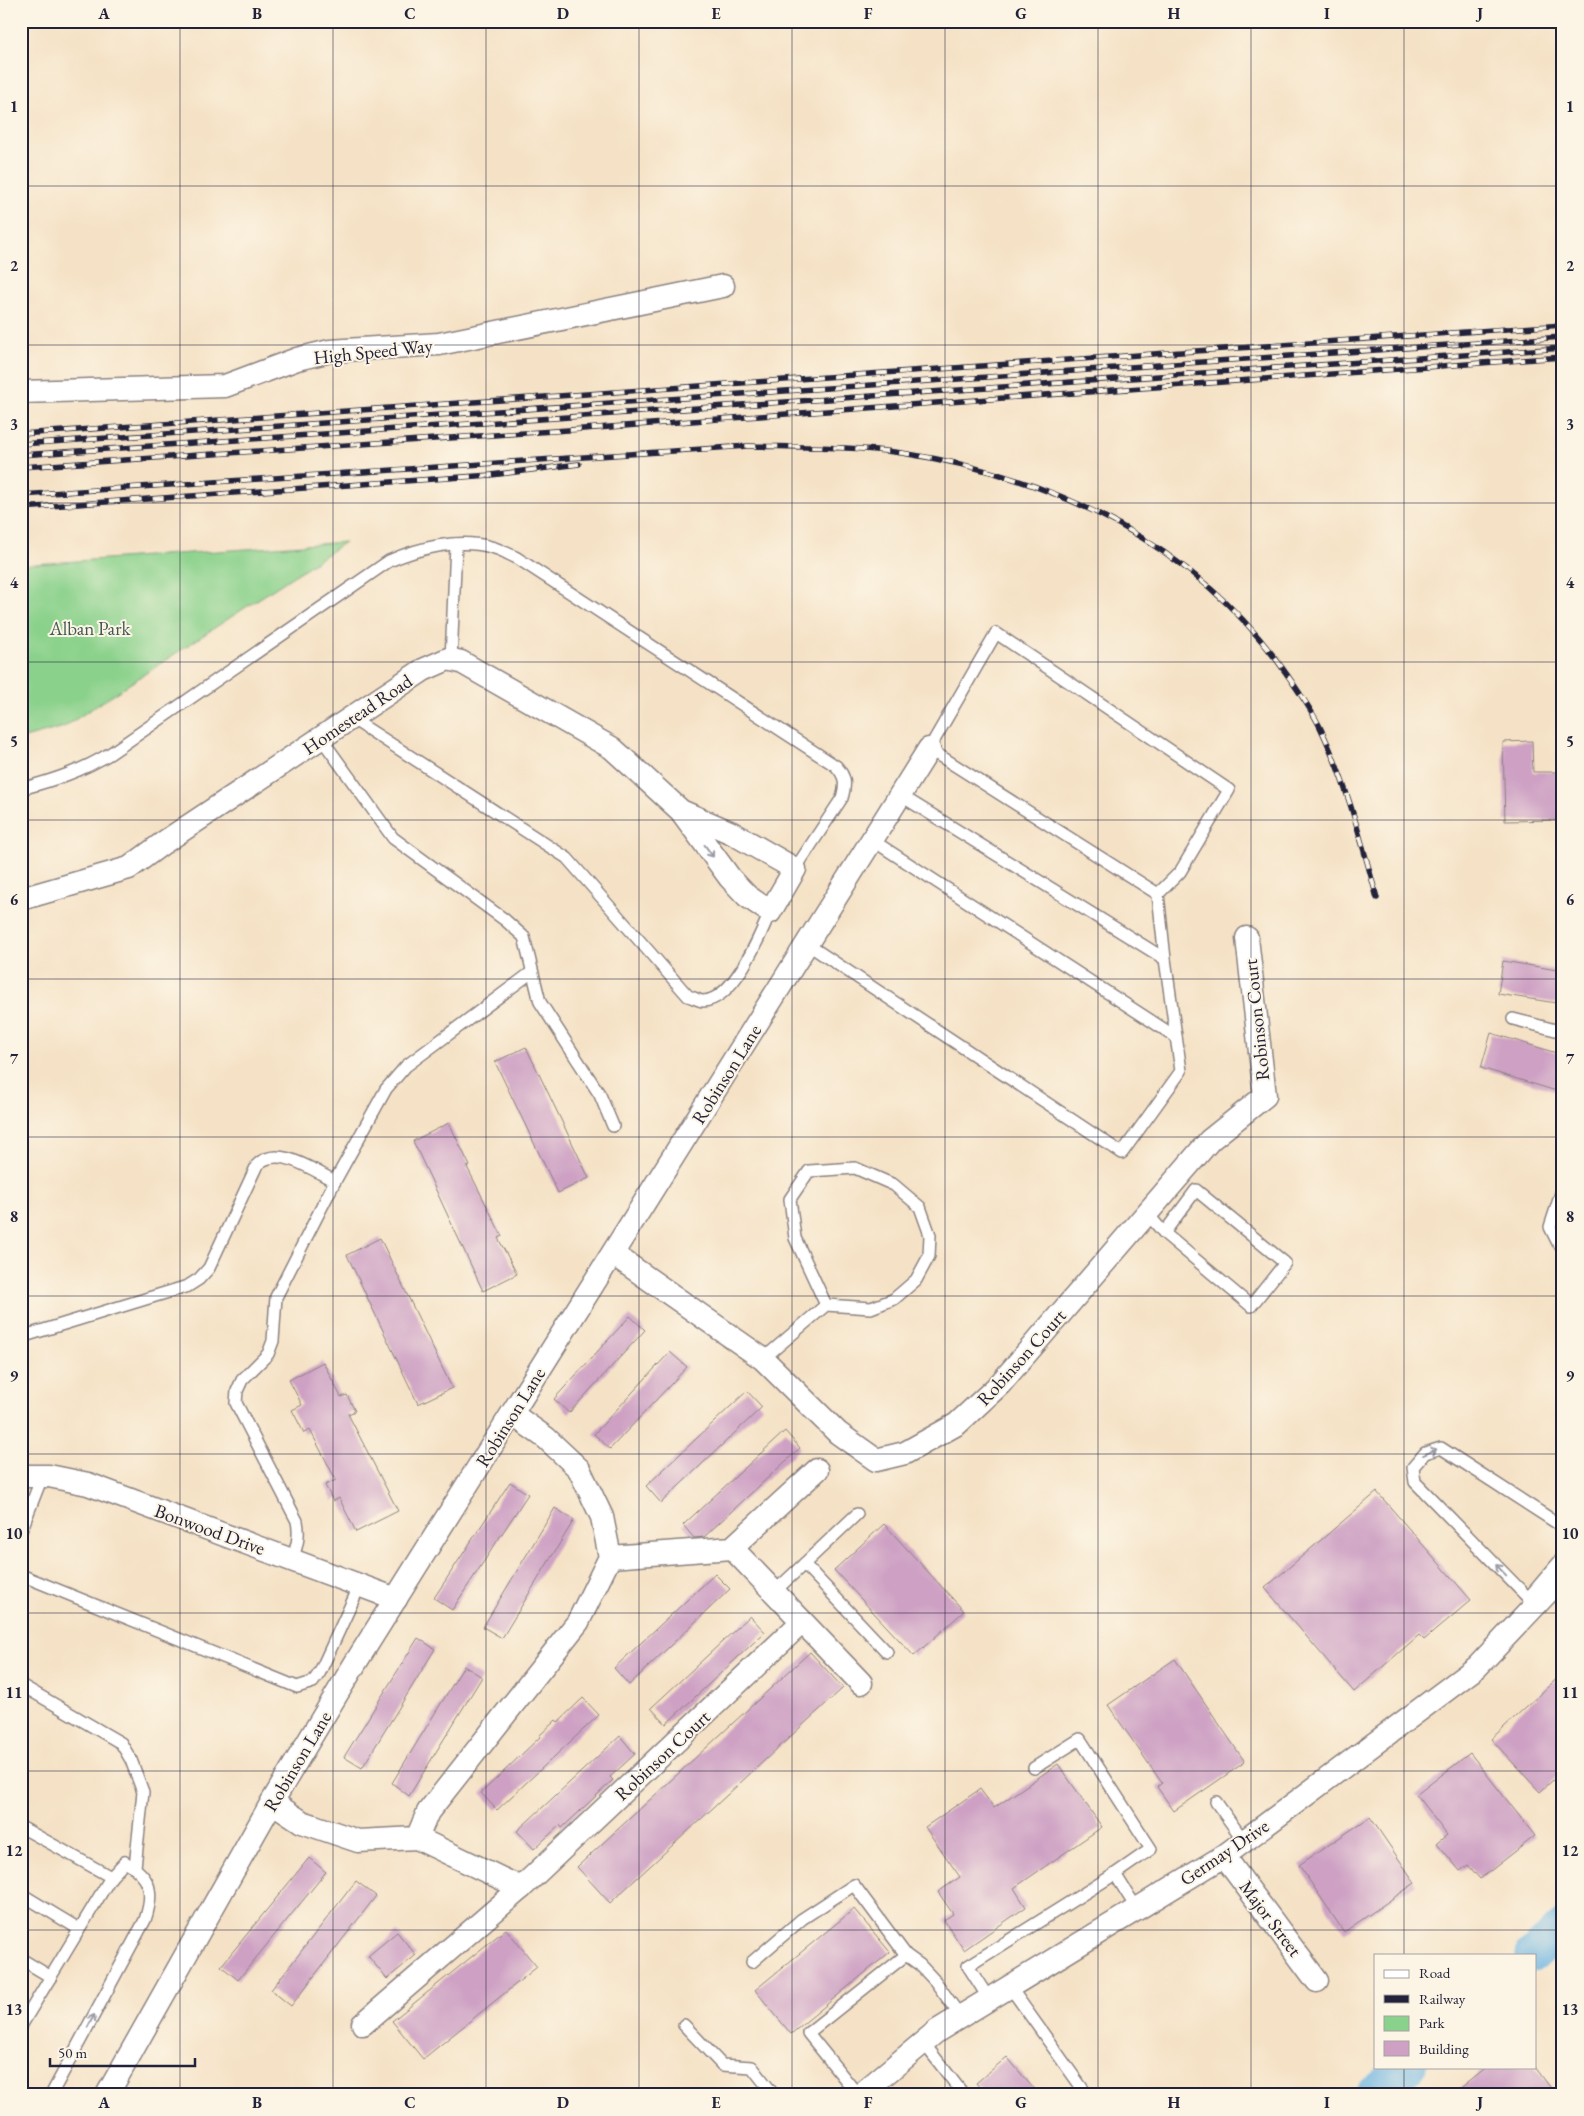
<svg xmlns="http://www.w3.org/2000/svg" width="1584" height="2116" viewBox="0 0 1584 2116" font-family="'EB Garamond',serif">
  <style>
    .green { fill: #8ad18b; stroke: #567a63 }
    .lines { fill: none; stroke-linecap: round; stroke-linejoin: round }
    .river { stroke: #6ab2e1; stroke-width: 35 }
    .building { fill: #cea1c4 }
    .lane-casing { stroke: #8c8280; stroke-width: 14 }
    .street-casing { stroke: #8c8280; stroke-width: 25 }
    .lane { stroke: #fff; stroke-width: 11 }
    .street { stroke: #fff; stroke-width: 22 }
    .rail-casing { stroke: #22223b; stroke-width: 5.5 }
    .rail { stroke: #fcf5e5; stroke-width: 4; stroke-dasharray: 11; stroke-linecap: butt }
    .oneway { stroke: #9c9ca7 }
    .grid { fill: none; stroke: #22223b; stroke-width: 1; stroke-opacity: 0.55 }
    .labels { text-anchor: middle; stroke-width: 4; stroke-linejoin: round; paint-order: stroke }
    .street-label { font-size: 19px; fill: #22223b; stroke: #fcf5e5 }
    .park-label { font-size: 19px; fill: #415753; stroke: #fcf5e5 }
    .neatline { fill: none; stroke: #22223b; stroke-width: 2 }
    .grid-label { font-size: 16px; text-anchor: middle; font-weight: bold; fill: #22223b }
  </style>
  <rect width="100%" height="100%" fill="#fcf5e5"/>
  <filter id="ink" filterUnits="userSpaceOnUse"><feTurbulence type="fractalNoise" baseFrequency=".02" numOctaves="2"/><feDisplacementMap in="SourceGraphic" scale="10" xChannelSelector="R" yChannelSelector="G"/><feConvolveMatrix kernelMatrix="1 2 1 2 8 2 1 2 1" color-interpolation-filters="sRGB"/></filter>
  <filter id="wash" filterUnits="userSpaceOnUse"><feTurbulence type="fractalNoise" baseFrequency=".0096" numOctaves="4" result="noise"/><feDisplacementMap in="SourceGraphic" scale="20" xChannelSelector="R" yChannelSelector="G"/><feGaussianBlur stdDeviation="1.12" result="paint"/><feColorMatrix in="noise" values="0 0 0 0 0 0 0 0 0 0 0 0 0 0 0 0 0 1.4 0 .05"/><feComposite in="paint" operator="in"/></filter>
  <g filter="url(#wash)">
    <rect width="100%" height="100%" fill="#f5e2c6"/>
    <!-- green -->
    <polygon class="green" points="345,542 64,727 21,739 21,565"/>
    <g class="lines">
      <!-- river -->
      <g class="river">
        <polyline points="1533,1955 1563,1927"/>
        <polyline points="1372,2095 1409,2067"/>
      </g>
    </g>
    <g id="blocks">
      <!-- building -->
      <g class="building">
        <polygon points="1532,741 1533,772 1563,772 1563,820 1505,821 1503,742"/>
        <polygon points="1503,961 1563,971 1563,1004 1498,994"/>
        <polygon points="1491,1033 1563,1055 1563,1093 1481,1068"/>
        <polygon points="526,1047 589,1178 558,1193 495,1062"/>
        <polygon points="449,1123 470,1166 467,1167 502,1236 498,1238 517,1274 483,1291 413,1141"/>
        <polygon points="380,1238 452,1388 418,1404 347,1255"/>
        <polygon points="630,1316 645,1330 569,1413 554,1399"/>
        <polygon points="670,1352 687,1367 610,1449 594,1434"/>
        <polygon points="323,1362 341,1397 347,1395 355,1411 348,1414 398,1511 356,1532 339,1498 333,1501 325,1485 336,1480 310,1430 304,1433 292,1410 302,1405 289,1380"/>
        <polygon points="747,1391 762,1407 661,1503 646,1486"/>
        <polygon points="785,1431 800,1448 704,1537 694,1538 683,1525"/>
        <polygon points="510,1482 528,1494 452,1610 434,1598"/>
        <polygon points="1377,1492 1471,1600 1424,1640 1419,1635 1354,1692 1265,1588"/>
        <polygon points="555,1508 574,1520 502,1638 483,1627"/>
        <polygon points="884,1524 964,1611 914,1656 834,1570"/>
        <polygon points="715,1574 730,1589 629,1685 614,1668"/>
        <polygon points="750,1616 765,1632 666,1724 651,1708"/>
        <polygon points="418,1638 435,1649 362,1768 344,1757"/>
        <polygon points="810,1652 843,1688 610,1903 577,1867"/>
        <polygon points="1175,1659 1245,1762 1174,1811 1157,1787 1162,1783 1108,1705"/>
        <polygon points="464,1666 482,1677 409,1796 392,1783"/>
        <polygon points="1563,1673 1563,1771 1540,1792 1491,1739"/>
        <polygon points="583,1698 599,1715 497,1810 481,1793 540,1737 539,1736 556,1720 558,1722"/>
        <polygon points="620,1736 635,1754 610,1777 613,1780 562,1828 560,1825 534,1849 517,1831"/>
        <polygon points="1470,1753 1535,1836 1480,1879 1468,1865 1460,1871 1437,1843 1447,1835 1416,1795"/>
        <polygon points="1058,1764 1102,1827 1014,1888 1026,1907 964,1950 944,1920 953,1914 938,1892 960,1877 925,1827 980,1789 994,1808"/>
        <polygon points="1370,1817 1415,1883 1344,1932 1299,1865"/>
        <polygon points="309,1858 326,1872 238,1980 221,1966"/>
        <polygon points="356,1881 376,1896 291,2006 271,1990"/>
        <polygon points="854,1909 890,1952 791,2034 755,1990"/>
        <polygon points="506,1929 537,1967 423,2059 392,2021"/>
        <polygon points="397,1932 416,1955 387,1979 368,1956"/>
        <polygon points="1007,2057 1039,2095 986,2095 976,2083"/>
        <polygon points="1487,2067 1535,2067 1556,2095 1452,2095"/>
      </g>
    </g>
  </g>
  <g filter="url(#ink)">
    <use href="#blocks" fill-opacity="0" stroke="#8c8280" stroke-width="1"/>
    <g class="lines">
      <!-- lane casing -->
      <g class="lane-casing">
        <g id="lane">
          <polyline points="451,660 456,544"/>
          <path d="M351,718L567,858L688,996C693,997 699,1001 703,1001C734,1000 760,936 770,912"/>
          <polyline points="321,738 393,838 505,920 524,937 540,1002 600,1095 613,1126"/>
          <path d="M21,789C54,780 82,771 111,753L389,561C419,548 458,538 491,547C500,549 508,554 517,558L836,766C846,777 846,784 842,798L795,869"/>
          <polyline points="900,795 1165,959"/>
          <polyline points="872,840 1176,1037"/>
          <polyline points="807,944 1122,1153 1181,1071 1165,959 1158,894 1180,872 1229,790 996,633 929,749 1158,894"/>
          <polyline points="1513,1019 1563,1032"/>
          <polyline points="1563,1187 1550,1227 1558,1243 1563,1245"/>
          <polyline points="1146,1212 1164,1233 1196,1190 1285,1263 1251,1306 1164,1233"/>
          <path d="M21,1337L188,1286L199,1279L209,1268L257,1165C278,1144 312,1170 335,1181"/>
          <polyline points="763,1359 826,1305 871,1308 894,1299 916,1280 929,1256 930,1235 920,1207 894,1185 855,1168 809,1171 790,1199 795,1238 826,1305"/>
          <polyline points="857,1514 804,1564 887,1652"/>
          <polyline points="21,1531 42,1477"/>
          <path d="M292,1560C297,1546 300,1536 297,1521L236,1403L237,1391L242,1380L268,1354L273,1341L276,1297L335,1181L386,1089L406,1066L532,972"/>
          <polyline points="21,1575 297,1687 313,1682 320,1672 360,1585"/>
          <polyline points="774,1592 804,1564"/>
          <polyline points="1528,1598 1563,1557"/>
          <polyline points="1535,1605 1415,1482 1413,1467 1425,1453 1441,1448 1563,1527"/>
          <polyline points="21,1685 121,1743 131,1760 143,1792 135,1867"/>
          <polyline points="1034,1768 1080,1739 1151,1849 1115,1874 1137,1909"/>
          <polyline points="1216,1802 1244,1841"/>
          <polyline points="21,1827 111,1877 21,2026"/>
          <polyline points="21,1894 79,1929"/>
          <polyline points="21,1959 51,1977"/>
          <polyline points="752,1962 802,1919 854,1885 906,1955 920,1965 935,1981 961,2017"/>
          <polyline points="1010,1987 1087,2095"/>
          <polyline points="989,1999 968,1966 1115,1874"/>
          <polyline points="684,2025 722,2065 752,2067 774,2095"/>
          <polyline points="923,2042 964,2095"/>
          <path d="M51,2095L145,1920C154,1893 152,1877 125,1862L111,1877"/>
          <polyline points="858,2095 808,2033 906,1955"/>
        </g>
      </g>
      <!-- street casing -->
      <g class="street-casing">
        <g id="street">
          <polyline points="21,392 225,386 297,359 330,351 439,344 723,286"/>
          <polyline points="21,899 129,868 163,843 423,670 448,659 461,662 612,748 681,811 730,878 747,896 770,912 795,869 732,833 681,811"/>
          <polyline points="613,1254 763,1359 838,1433 876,1460 905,1453 957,1424 1000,1384 1210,1140 1265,1096 1247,938"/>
          <polyline points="21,1476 49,1476 88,1484 396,1599"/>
          <polyline points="732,1548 861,1683"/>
          <polyline points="610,1557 732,1548 817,1470"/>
          <polyline points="272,1802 302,1822 358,1841 417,1838 428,1812 578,1622 610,1557 602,1517 579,1469 546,1438 512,1414"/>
          <polyline points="417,1838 521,1888"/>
          <polyline points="1224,1856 1317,1981"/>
          <polyline points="363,2024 521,1888 802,1622"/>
          <polyline points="107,2095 272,1802 356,1662 929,749"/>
          <polyline points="860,2095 937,2031 1224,1856 1477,1667 1563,1576"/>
        </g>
      </g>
      <!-- lane -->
      <use href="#lane" class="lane"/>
      <!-- street -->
      <use href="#street" class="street"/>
      <!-- rail casing -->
      <g class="rail-casing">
        <g id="rail">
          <polyline points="21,434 1563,325"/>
          <polyline points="21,444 1563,337"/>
          <polyline points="21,455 1563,348"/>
          <polyline points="21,467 583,429 1563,357"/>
          <path d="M21,495L748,446C799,447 851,446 902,453C1055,476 1199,546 1288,676C1299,692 1311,709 1320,727C1346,781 1361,840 1377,898"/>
          <polyline points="21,508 491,475 579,464"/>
        </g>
      </g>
      <!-- rail -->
      <use href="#rail" class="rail"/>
    </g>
    <!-- one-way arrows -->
    <defs><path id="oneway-shaft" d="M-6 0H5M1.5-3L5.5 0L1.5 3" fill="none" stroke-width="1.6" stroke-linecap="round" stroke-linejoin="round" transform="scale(1.25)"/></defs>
    <g class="oneway">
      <use href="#oneway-shaft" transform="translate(709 851) rotate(54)"/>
      <use href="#oneway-shaft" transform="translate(1430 1452) rotate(-24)"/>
      <use href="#oneway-shaft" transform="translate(1501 1570) rotate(-134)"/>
      <use href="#oneway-shaft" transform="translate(91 2021) rotate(-62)"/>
    </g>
  </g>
  <!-- grid -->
  <path class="grid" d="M180,21V2095M333,21V2095M486,21V2095M639,21V2095M792,21V2095M945,21V2095M1098,21V2095M1251,21V2095M1404,21V1955M21,186H1563M21,345H1563M21,503H1563M21,662H1563M21,820H1563M21,979H1563M21,1137H1563M21,1296H1563M21,1454H1563M21,1613H1563M21,1771H1563M21,1930H1563M1404,2067V2095"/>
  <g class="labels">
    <!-- street labels -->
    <g class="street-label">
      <text transform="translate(373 351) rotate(-6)" y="7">High Speed Way</text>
      <text transform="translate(357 714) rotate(-34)" y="7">Homestead Road</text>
      <text transform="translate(1256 1020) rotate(-96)" y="7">Robinson Court</text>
      <text transform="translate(726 1074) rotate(-58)" y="7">Robinson Lane</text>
      <text transform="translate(1021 1357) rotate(-48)" y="7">Robinson Court</text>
      <text transform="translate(510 1417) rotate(-58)" y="7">Robinson Lane</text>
      <text transform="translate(210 1529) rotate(20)" y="7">Bonwood Drive</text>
      <text transform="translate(662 1755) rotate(-43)" y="7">Robinson Court</text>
      <text transform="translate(297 1761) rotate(-59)" y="7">Robinson Lane</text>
      <text transform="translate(1224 1852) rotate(-34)" y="7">Germay Drive</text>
      <text transform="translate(1271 1918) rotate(53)" y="7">Major Street</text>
    </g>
    <!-- park labels -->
    <g class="park-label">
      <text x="90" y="635">Alban Park</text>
    </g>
  </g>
  <!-- margin -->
  <rect width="1584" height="2116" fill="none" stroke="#fcf5e5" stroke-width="55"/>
  <!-- legend -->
  <rect x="1374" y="1954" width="162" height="115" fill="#fcf5e5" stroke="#a5a1a1"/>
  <rect x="1384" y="1970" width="25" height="8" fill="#ffffff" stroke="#a5a1a1"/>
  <text x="1419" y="1978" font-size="15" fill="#22223b">Road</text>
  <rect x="1384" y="1995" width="25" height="8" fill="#22223b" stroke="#a5a1a1"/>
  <text x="1419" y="2004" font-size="15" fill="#22223b">Railway</text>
  <rect x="1384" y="2016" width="25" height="15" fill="#8ad18b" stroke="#a5a1a1"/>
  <text x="1419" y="2028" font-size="15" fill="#22223b">Park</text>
  <rect x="1384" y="2041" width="25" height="15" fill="#cea1c4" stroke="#a5a1a1"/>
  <text x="1419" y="2054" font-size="15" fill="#22223b">Building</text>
  <!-- scale -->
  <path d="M50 2058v8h145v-8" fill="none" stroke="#22223b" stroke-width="2.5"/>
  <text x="58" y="2058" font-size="15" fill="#22223b" stroke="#fcf5e5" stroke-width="4" paint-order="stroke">50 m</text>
  <rect x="28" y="28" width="1528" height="2060" class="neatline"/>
  <g class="grid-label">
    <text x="104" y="19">A</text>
    <text x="257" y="19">B</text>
    <text x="410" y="19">C</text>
    <text x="563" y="19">D</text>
    <text x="716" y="19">E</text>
    <text x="868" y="19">F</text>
    <text x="1021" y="19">G</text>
    <text x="1174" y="19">H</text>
    <text x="1327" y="19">I</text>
    <text x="1480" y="19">J</text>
    <text x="14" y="112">1</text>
    <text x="1570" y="112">1</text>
    <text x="14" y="271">2</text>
    <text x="1570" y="271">2</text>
    <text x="14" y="430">3</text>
    <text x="1570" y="430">3</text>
    <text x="14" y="588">4</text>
    <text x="1570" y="588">4</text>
    <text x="14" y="747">5</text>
    <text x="1570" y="747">5</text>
    <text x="14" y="905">6</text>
    <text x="1570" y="905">6</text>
    <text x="14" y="1064">7</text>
    <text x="1570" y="1064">7</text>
    <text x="14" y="1222">8</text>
    <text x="1570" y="1222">8</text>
    <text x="14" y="1381">9</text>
    <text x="1570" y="1381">9</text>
    <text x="14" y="1539">10</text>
    <text x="1570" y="1539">10</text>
    <text x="14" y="1698">11</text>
    <text x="1570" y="1698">11</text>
    <text x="14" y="1856">12</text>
    <text x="1570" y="1856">12</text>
    <text x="14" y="2015">13</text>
    <text x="1570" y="2015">13</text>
    <text x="104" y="2108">A</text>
    <text x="257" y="2108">B</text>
    <text x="410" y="2108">C</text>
    <text x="563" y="2108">D</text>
    <text x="716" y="2108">E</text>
    <text x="868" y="2108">F</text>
    <text x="1021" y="2108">G</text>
    <text x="1174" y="2108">H</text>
    <text x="1327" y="2108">I</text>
    <text x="1480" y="2108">J</text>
  </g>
</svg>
